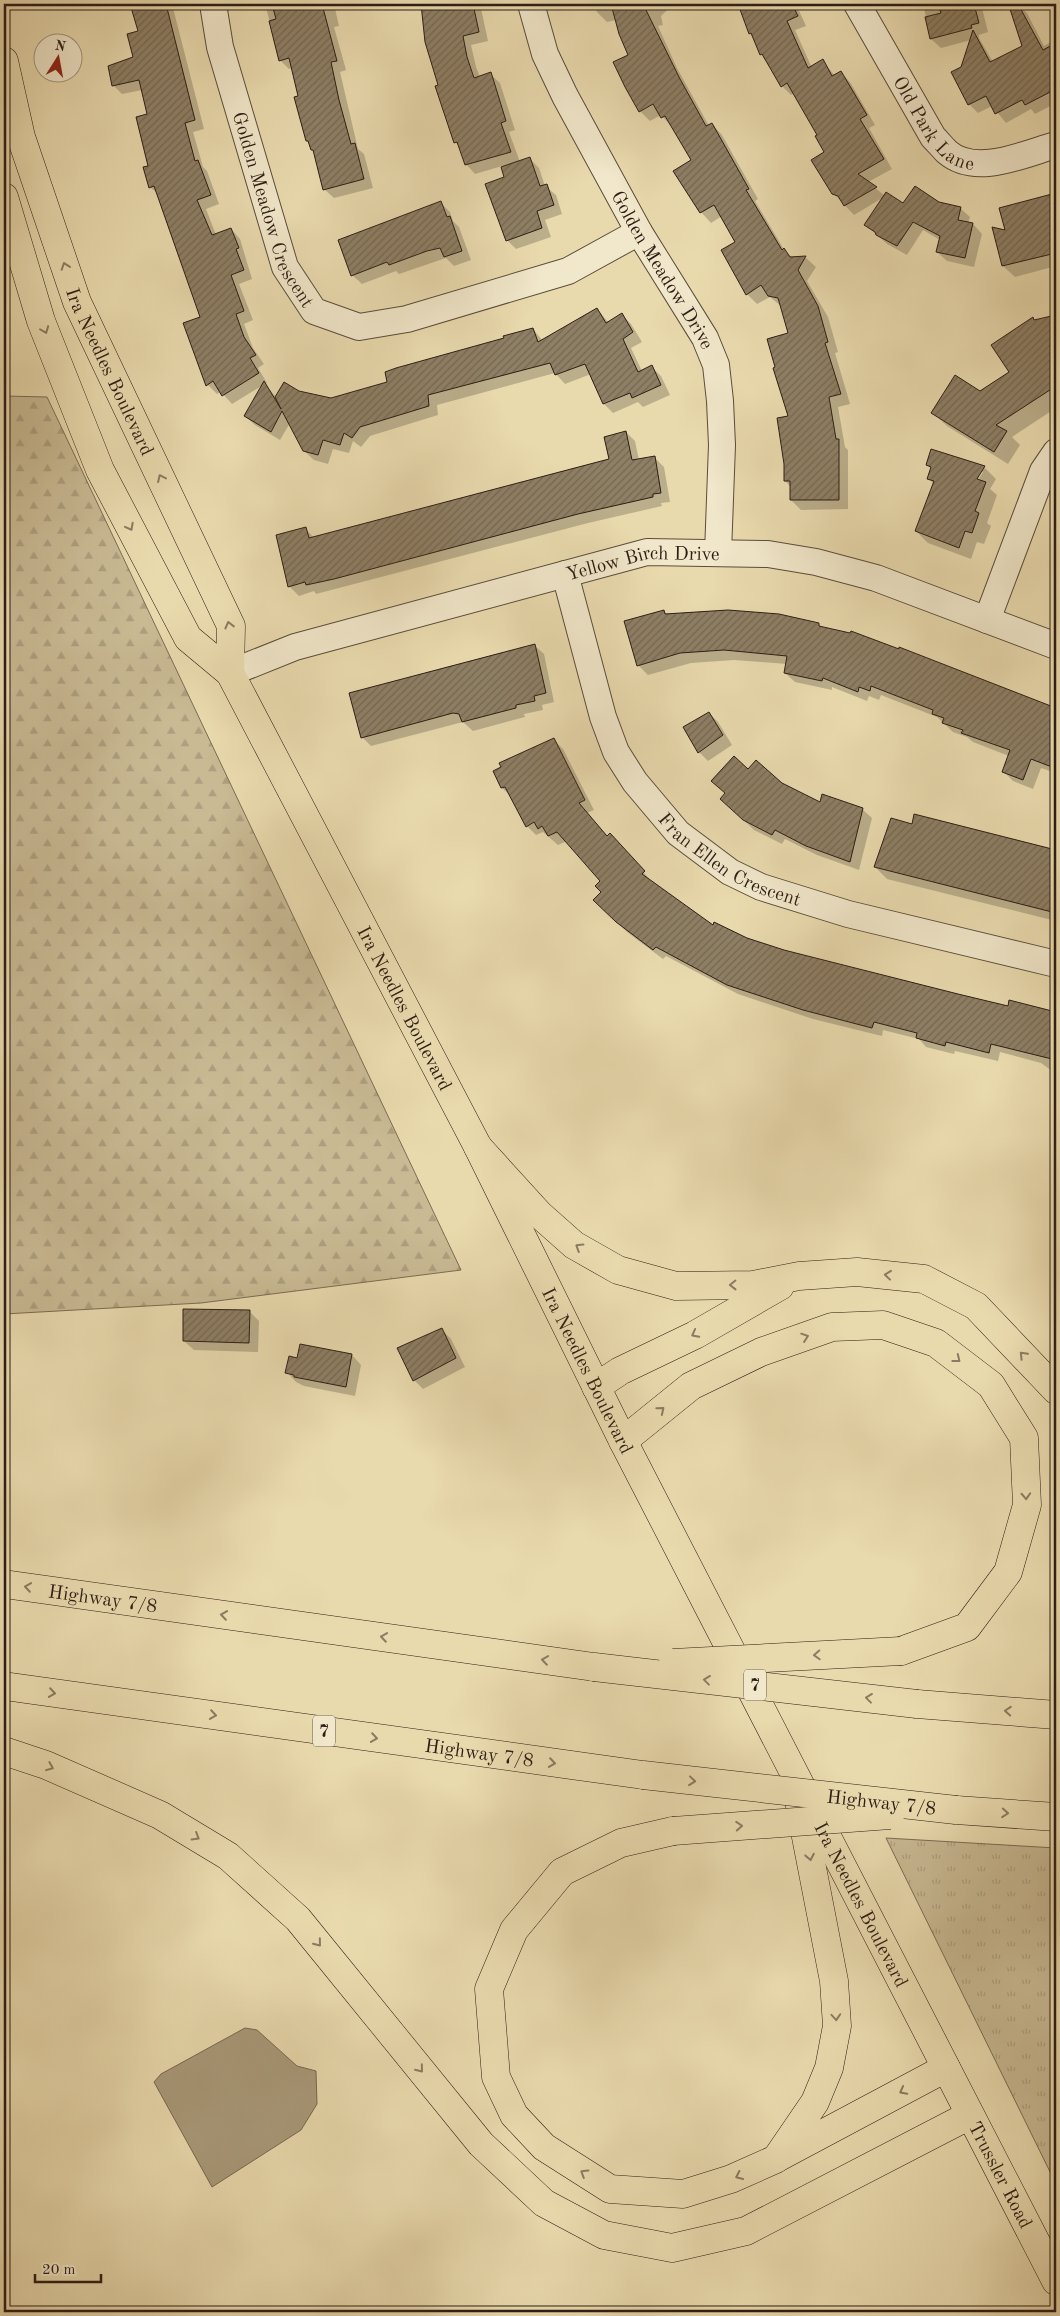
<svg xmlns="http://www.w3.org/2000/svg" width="1060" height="2316" viewBox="0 0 1060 2316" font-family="'Old Standard TT',serif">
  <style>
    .grass { fill: url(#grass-tufts); stroke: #7a6c54 }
    .forest { fill: url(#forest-firs); stroke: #7a6c54 }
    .water { fill: #a99a7a; stroke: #776852 }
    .shadow { fill: #0003; fill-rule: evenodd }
    .building { fill: url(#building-hatch); stroke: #2c1d15 }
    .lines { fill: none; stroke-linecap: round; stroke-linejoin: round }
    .minor-casing { stroke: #5b4c3b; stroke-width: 28 }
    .major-casing { stroke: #2c1d15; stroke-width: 29 }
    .highway-casing { stroke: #2c1d15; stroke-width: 29 }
    .minor { stroke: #f1e7ca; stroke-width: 26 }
    .major { stroke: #e9daae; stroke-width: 28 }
    .highway { stroke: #e9daae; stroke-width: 28 }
    .highway-bridge-casing { stroke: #2c1d15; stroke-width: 29; stroke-linecap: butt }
    .highway-bridge { stroke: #e9daae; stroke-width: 28 }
    .oneway { stroke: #8a7c62 }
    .labels { text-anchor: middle; stroke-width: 4.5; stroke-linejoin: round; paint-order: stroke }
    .shield { fill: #f1e7ca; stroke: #675a4b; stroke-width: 1 }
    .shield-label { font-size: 18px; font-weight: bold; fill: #2c1d15 }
    .street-label { font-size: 19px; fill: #2c1d15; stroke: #f1e7ca }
  </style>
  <defs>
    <pattern id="grass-tufts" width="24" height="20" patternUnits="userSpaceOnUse" patternTransform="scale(1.25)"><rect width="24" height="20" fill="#c9ba94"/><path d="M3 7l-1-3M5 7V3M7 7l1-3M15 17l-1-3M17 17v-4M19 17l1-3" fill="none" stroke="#ad9f7f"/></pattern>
    <pattern id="forest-firs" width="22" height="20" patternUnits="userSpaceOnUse" patternTransform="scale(1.25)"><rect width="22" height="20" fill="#c9ba94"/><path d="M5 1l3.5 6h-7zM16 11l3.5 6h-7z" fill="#ad9f7f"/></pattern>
    <pattern id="building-hatch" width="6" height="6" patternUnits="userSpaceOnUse" patternTransform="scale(1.25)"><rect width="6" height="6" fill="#8e7f65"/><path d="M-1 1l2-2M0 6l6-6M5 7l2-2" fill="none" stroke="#746752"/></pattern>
  </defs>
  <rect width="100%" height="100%" fill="#e9daae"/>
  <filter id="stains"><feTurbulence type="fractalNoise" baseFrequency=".004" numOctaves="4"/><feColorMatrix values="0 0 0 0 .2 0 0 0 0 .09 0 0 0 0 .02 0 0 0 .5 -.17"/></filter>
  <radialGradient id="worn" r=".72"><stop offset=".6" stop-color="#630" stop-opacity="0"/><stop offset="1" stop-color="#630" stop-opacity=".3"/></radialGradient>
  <!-- grass -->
  <polygon class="grass" points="886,1838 1056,1848 1056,2184"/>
  <!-- forest -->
  <polygon class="forest" points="4,396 47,397 461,1270 201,1303 4,1314"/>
  <!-- water -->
  <polygon class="water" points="245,2028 257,2030 297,2066 316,2071 317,2104 301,2130 212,2187 154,2082 161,2074"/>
  <!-- shadow -->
  <g class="shadow">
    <polygon points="131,4 172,4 204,129 193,132 203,167 207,171 219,204 206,209 216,235 231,229 240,239 252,279 239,284 253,320 244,324 253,348 264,364 258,368 267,383 265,384 276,397 298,392 331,400 389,383 533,329 543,341 597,309 609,323 622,315 631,324 642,342 631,348 642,371 652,367 661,376 670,395 643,407 638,402 613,413 604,404 591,374 565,384 555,373 437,405 438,415 370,436 361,447 353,441 349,453 333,449 328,464 314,460 304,451 290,423 280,440 255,425 245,416 263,385 232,404 221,392 217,394 208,385 185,324 202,318 159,195 150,187 149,115 142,90 122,94 113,85 134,58 139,32"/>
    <polygon points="265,4 334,4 339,26 334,27 346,70 340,72 358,149 364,154 373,188 334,198 324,189 315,153 308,141 293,68 289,69 280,60"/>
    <polygon points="422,4 480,4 488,41 471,45 476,67 480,77 490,74 500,83 515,130 509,132 520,162 530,159 539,168 545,186 556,195 562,214 545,220 551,237 516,249 507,240 505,178 502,166 475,174 466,164 460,147 455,142 427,42"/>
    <polygon points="594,4 672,5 661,16 663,25 658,26 677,68 709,126 712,124 722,135 758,199 755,201 785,251 793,258 806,258 816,267 807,281 828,317 838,352 835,353 850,404 838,407 845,447 848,450 848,509 801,510 791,500 791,487 785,481 790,417 789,334 782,307 770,297 757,304 747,294 737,242 722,216 711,223 701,212 693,160 672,127 661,115 650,121 640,111 630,56 616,20 607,22 597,12"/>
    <polygon points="739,4 796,4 806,26 795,30 812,68 823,61 835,76 840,72 850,82 875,125 869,128 892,169 868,182 885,196 903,205 939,203 960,208 970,217 968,223 973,224 982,234 974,267 947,261 937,252 940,240 923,230 907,255 887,244 866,225 884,197 854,215 833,193 826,153 819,136 794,93 791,95 782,86 761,54 750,33"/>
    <polygon points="923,4 981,4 988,32 979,35 979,38 993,62 1024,46 1011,7 1017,4 1027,13 1044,46 1056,39 1056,103 1035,114 1031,109 1006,123 992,106 978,113 969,104 962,68 971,40 941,48 931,39"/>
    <polygon points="1056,195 1056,266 1015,277 1003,266 1007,232 1001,209"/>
    <polygon points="441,203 450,212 453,221 459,227 471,260 454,266 446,258 399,274 396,271 362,284 352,275"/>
    <polygon points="1056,316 1056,408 1012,437 1020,445 1008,464 947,426 933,413 980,393 1011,372 1033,319 1036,321"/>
    <polygon points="626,432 635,441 639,460 655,458 664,467 670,502 661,503 662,506 588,523 316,594 314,591 299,596 289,586 305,528 314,538 610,460"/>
    <path d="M932,450L984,467L996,479L990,489L997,495L987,523L991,526L984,544L977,542L971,559L928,543L916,531L934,484L928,478L932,469L927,465ZM980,472H983L975,485L973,484Z"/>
    <polygon points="664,611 668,615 819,625 822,628 1056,709 1056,773 1041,768 1033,789 1013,781 1003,771 1009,756 973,742 967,737 953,732 937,717 881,695 879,700 869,696 867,701 832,687 832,690 795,682 785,673 787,664 734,660 691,663 648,675 638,665"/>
    <polygon points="534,645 544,654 554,702 542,705 543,710 524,714 525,717 473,731 463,722 371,746 362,737"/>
    <polygon points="709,713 718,722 732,745 708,761 699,752"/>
    <polygon points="553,739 563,749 594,810 587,813 608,837 619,844 652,882 713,927 784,951 1009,1008 1048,1011 1056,1019 1056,1074 1041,1063 1000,1052 998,1061 955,1051 954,1054 926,1047 919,1039 883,1030 882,1036 813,1019 738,994 666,956 663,959 627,932 595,900 603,892 601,881 567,841 558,845 543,832 536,835 527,826 512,797 502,788"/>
    <polygon points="748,770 820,804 862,809 872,818 859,870 817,855 785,839 782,844 754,830 731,808"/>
    <polygon points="913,825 971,829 1056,851 1056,921 887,879 875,867"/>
    <polygon points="249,1311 259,1321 258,1352 194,1350 184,1341"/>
    <polygon points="442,1330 451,1339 465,1367 423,1389 414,1380"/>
    <polygon points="301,1345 352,1355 361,1365 355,1396 304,1386 296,1382 287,1372 298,1360"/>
  </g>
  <!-- building -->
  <g class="building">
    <polygon points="130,4 166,4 195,120 185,123 195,161 198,160 211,195 197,200 212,235 231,228 239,248 236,249 244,270 231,275 244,311 236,314 244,337 256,355 250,358 259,373 222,396 213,381 206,386 183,323 200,317 154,186 149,188 143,167 148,166 136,117 147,114 139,80 112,86 108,66 133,57 127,34 138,31"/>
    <polygon points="272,4 322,4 337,61 331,62 339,100 351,144 355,143 364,179 323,190 313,150 311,150 308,141 306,141 294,97 298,96 289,58 279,61 269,21 276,19"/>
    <polygon points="421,4 473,4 479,32 463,36 467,57 474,78 491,72 506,121 501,123 511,152 465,165 457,142 454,143 435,86 438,85 425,42"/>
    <polygon points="611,4 643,4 680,79 706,126 712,123 749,189 746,190 782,250 784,248 790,257 806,256 798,270 818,306 828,342 825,343 841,394 829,397 836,439 839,439 839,500 790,500 790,481 784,481 784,464 777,418 788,416 773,368 775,367 767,339 788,333 778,298 768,296 761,285 746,295 721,250 735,242 714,205 700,213 673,171 691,160 665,116 661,118 653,104 639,112 625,87 613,62 628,55 619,34"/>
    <polygon points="738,4 792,4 798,16 787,21 808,68 823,59 832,76 841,71 867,115 860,119 884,159 858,174 877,187 844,206 838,196 832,194 811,160 824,152 815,136 817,135 787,83 781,87 762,54 760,55 751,33 749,34"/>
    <polygon points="938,4 974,4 979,23 971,25 972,28 930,39 925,17 941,13"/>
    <polygon points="1015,4 1018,4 1043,50 1056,43 1056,89 1025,105 1022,100 995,114 986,96 968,105 951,72 961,67 973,30 990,62 1022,46 1009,6"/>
    <polygon points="530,157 540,186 547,184 554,205 537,211 542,228 506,241 485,184 504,177 501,167"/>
    <polygon points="915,186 939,202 961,207 958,220 973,223 965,258 936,252 940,236 913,222 897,246 876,235 875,232 864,225 886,192 903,203"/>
    <polygon points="1052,194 1056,212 1056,253 1002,266 992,227 1005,230 999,208"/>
    <polygon points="441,201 447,217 450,216 462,251 444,257 440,248 427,251 389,265 387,262 351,276 338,240"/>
    <polygon points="597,308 606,323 622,313 633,332 623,339 638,372 652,365 661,385 632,398 630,393 603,404 585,364 555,375 550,363 428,395 429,406 360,427 352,438 344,433 340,445 323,440 318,455 303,451 282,411 271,432 244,416 264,381 281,409 275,397 284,382 299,391 331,398 387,382 385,372 396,368 504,338 503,336 533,328 538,342"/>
    <polygon points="1056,315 1056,386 996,425 1007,431 994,452 931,413 955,375 980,391 1009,372 991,345 1033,317 1034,320"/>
    <polygon points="626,431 632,460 655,456 661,493 653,494 653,497 578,514 334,579 306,585 305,582 288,587 276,535 306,527 309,538 609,459 604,437"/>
    <polygon points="931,449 985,466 977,479 986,482 975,511 979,513 972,533 965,531 959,548 915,531 934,481 927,479 931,467 926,465"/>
    <polygon points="664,610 665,614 728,610 779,614 819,623 819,626 850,633 851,631 899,649 899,647 1056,708 1056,756 1052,767 1031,759 1023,780 1002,772 1010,750 961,733 963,730 942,723 944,718 932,714 933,710 871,686 870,691 859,687 858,692 823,678 822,681 784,673 787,656 724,650 680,653 637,666 624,621"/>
    <polygon points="535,644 546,693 534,696 535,701 516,705 516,708 462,722 459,714 453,713 361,738 349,693"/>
    <polygon points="709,712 723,735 698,753 683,727"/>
    <polygon points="554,738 585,800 579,803 607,836 610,833 645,871 642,874 713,925 714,922 747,938 784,950 958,994 1008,1006 1009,1000 1056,1012 1056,1060 991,1044 989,1053 946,1042 945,1046 916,1038 917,1033 874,1022 872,1028 803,1010 727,985 656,947 653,950 616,922 593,900 601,892 595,886 600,881 557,832 548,836 542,826 538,829 534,822 526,827 505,787 501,788 493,771 501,767 499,763"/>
    <polygon points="734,756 748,769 756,760 782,783 820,802 822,794 863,808 850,862 806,846 775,830 772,835 743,820 720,799 725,793 711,781"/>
    <polygon points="914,814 1056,850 1056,913 874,867 891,818 912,824"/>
    <polygon points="183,1309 250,1310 249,1343 183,1341"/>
    <polygon points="442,1328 456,1358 413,1381 397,1348"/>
    <polygon points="300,1344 352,1354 346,1387 294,1377 294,1375 285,1373 289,1356 297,1358"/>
  </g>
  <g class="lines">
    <!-- minor casing -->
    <g class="minor-casing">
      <g id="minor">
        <path id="s1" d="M213,4L220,47L285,267L314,311L359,327L407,319L568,271L639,232"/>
        <path id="s2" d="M531,4L545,54L565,96L639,232L705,338L716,365L720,401L722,445L718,553"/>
        <path id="s3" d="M857,4L933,137C938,142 942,147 947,152C976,177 1024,154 1056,145"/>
        <path id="s4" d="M565,574L603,717L616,752L635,782L678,833L730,872L761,887L848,914L1056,964"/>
        <polyline points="987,620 1043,471 1056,452"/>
        <path id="s5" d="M230,673L295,647L647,552L768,554L816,562L876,578L1056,646"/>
      </g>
    </g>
    <!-- major casing -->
    <g class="major-casing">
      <g id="major">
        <path id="s6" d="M4,61L21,137L77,302L231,626L230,673"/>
        <path id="s7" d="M4,197L41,321L100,470L188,638L230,673L478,1147L623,1441L1056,2281"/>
      </g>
    </g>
    <!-- highway casing -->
    <g class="highway-casing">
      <g id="highway">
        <polyline points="478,1147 539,1214 574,1245 618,1270 676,1286 753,1285 799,1276 857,1272 924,1279 976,1306 1056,1390"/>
        <polyline points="596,1387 620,1371 695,1335 780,1286"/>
        <polyline points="623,1441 691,1386 761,1352 832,1327 883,1325 936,1343 991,1385 1024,1438 1027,1505 1008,1572 967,1627 901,1651"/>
        <path id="s8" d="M4,1584L594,1667"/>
        <path id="s9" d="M4,1686L643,1775"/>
        <polyline points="917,1704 1056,1715"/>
        <polyline points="4,1751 46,1765 160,1815 228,1856 298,1919 481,2144 544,2203 604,2235 672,2248 746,2231 970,2115"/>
        <polyline points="956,1810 1056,1817"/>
        <polyline points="673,1831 621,1843 562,1872 514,1930 489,1989 496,2077 514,2115 544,2147 610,2189 683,2194 731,2179 776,2159 815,2102 829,2068 837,2026 834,1981 794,1775"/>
        <polyline points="779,2157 946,2068"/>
      </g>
    </g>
    <!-- minor -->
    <use href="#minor" class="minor"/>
    <!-- major -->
    <use href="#major" class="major"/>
    <!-- highway -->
    <use href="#highway" class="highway"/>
    <!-- highway-bridge casing -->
    <g class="highway-bridge-casing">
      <g id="highway-bridge">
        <polyline points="673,1663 901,1651"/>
        <polyline points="594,1667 917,1704"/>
        <path id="s10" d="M643,1775L956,1810"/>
        <polyline points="673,1831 890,1815"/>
      </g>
    </g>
    <!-- highway-bridge -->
    <use href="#highway-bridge" class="highway-bridge"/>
  </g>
  <!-- one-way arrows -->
  <defs><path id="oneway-chevron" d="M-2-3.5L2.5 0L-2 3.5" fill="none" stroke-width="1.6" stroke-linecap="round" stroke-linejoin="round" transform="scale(1.25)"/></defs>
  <g class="oneway">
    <use href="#oneway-chevron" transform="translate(65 266) rotate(-109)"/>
    <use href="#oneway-chevron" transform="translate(45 330) rotate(69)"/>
    <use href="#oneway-chevron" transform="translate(161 478) rotate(-115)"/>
    <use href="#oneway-chevron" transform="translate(130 527) rotate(62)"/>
    <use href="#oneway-chevron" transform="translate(229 625) rotate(-104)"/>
    <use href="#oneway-chevron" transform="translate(579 1247) rotate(-148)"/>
    <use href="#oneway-chevron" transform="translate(888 1275) rotate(-174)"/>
    <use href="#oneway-chevron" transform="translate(733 1285) rotate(179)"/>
    <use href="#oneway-chevron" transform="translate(695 1334) rotate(152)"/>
    <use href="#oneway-chevron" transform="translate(805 1337) rotate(-19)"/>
    <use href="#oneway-chevron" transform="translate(1023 1355) rotate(-134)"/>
    <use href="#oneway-chevron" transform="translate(957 1359) rotate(38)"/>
    <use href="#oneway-chevron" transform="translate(661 1410) rotate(-39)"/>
    <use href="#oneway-chevron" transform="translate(1026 1496) rotate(87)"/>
    <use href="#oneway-chevron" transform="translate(28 1587) rotate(-172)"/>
    <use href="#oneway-chevron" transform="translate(224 1615) rotate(-172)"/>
    <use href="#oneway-chevron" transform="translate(384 1637) rotate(-172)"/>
    <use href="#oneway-chevron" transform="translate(817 1655) rotate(177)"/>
    <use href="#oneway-chevron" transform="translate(545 1660) rotate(-172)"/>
    <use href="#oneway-chevron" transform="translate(707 1680) rotate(-173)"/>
    <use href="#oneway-chevron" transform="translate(52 1693) rotate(8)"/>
    <use href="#oneway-chevron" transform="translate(869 1698) rotate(-173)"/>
    <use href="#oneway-chevron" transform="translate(1008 1711) rotate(-176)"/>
    <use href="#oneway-chevron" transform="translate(213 1715) rotate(8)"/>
    <use href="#oneway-chevron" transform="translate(374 1738) rotate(8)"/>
    <use href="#oneway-chevron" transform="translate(552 1763) rotate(8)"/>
    <use href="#oneway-chevron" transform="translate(50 1767) rotate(22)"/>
    <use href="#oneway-chevron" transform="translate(692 1781) rotate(6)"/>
    <use href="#oneway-chevron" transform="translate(1005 1813) rotate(4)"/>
    <use href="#oneway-chevron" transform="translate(739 1826) rotate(-4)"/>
    <use href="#oneway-chevron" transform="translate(196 1837) rotate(31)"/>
    <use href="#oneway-chevron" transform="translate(810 1857) rotate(79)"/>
    <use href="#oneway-chevron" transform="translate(318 1943) rotate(51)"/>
    <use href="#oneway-chevron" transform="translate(836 2017) rotate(86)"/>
    <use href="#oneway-chevron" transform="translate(420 2069) rotate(51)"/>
    <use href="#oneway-chevron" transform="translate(903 2091) rotate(152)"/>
    <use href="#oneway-chevron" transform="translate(584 2173) rotate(-148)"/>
    <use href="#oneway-chevron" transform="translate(739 2176) rotate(155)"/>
  </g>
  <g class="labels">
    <!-- shield labels -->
    <g class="shield">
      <rect x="744" y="1669.5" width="22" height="31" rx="4"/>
      <rect x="313" y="1715.5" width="22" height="31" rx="4"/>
    </g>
    <g class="shield-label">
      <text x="755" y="1691">7</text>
      <text x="324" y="1737">7</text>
    </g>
    <!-- street labels -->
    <g class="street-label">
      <text dy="7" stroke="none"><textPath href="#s3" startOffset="144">Old Park Lane</textPath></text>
      <text dy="7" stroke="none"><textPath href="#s1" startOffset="215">Golden Meadow Crescent</textPath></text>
      <text dy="7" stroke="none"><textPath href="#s2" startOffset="298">Golden Meadow Drive</textPath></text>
      <text dy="7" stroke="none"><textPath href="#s6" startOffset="329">Ira Needles Boulevard</textPath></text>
      <text dy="7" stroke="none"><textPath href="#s5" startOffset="429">Yellow Birch Drive</textPath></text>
      <text dy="7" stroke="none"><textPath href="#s4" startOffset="346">Fran Ellen Crescent</textPath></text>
      <text dy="7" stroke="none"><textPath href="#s7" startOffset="912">Ira Needles Boulevard</textPath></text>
      <text dy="7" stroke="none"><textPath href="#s7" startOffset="1318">Ira Needles Boulevard</textPath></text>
      <text dy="7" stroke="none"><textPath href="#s8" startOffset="100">Highway 7/8</textPath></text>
      <text dy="7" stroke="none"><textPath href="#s9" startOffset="480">Highway 7/8</textPath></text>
      <text dy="7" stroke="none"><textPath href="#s10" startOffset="240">Highway 7/8</textPath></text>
      <text dy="7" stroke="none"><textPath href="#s7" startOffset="1918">Ira Needles Boulevard</textPath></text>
      <text dy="7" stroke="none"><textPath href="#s7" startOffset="2222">Trussler Road</textPath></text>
    </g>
  </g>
  <!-- margin -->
  <rect width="1060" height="2316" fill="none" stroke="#e9daae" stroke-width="20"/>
  <rect x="5" y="5" width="1050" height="2306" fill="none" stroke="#2c1d15" stroke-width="2.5"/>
  <rect x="10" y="10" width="1040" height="2296" fill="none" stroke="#2c1d15"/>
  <!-- north arrow -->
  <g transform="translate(58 58) rotate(11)"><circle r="24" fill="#f1e7ca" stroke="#a29682"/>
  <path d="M0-4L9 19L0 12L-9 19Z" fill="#8f2418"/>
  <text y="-8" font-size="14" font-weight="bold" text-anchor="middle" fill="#2c1d15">N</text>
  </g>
  <!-- scale -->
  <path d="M35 2274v8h66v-8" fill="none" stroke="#2c1d15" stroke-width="2.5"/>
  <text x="42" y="2274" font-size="15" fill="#2c1d15" stroke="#f1e7ca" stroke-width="4" paint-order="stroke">20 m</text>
  <rect width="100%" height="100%" filter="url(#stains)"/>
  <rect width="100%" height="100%" fill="url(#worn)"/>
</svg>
